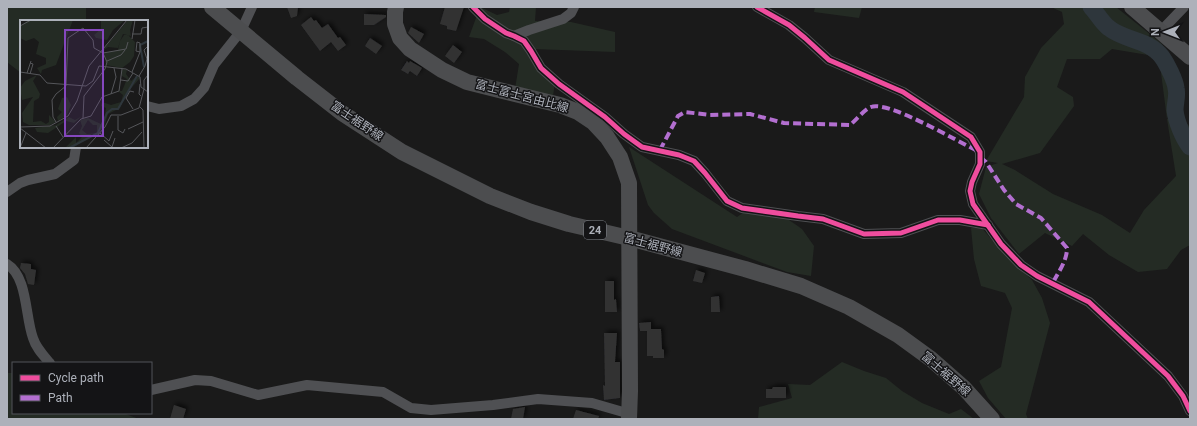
<svg xmlns="http://www.w3.org/2000/svg" width="1197" height="426" viewBox="0 0 1197 426" font-family="Roboto,'Noto Sans JP',sans-serif">
  <style>
    .green { fill: #242b24; fill-rule: evenodd }
    .lines { fill: none; stroke-linecap: round; stroke-linejoin: round }
    .river { stroke: #2e363c; stroke-width: 17 }
    .building { fill: #323233; filter: url(#shadow) }
    .minor { stroke: #4f5053; stroke-width: 10 }
    .primary { stroke: #4c4d4f; stroke-width: 16 }
    .quiet { stroke: #b36fd0; stroke-width: 4; stroke-dasharray: 8 4; stroke-linecap: butt }
    .cycleway-casing { stroke: #141416; stroke-width: 8 }
    .cycleway { stroke: #ef4d9e; stroke-width: 5 }
    .labels { text-anchor: middle; stroke-width: 3; stroke-linejoin: round; paint-order: stroke }
    .shield { fill: #141416; stroke: #7f8289; stroke-width: 1 }
    .shield-label { font-size: 11px; font-weight: bold; fill: #adb1ba }
    .street-label { font-size: 12px; fill: #adb1ba; stroke: #141416 }
    .inset-river { fill: none; stroke: #2e363c; stroke-width: 2 }
    .inset-road { fill: none; stroke: #55565a; stroke-width: 1 }
    .view { fill: #8547be; fill-opacity: 0.15; stroke: #8547be; stroke-width: 2 }
    .inset-edge { fill: none; stroke: #adb1ba; stroke-width: 2 }
  </style>
  <defs>
    <filter id="shadow"><feDropShadow dx="2.5" dy="-2.5" stdDeviation="2" flood-color="#0009"/></filter>
  </defs>
  <rect width="100%" height="100%" fill="#1a1a1a"/>
  <!-- green -->
  <g class="green">
    <polygon points="7,7 86,7 86,21 21,21 21,73 7,62"/>
    <polygon points="480,7 497,15 509,12 510,7 536,7 535,21 571,22 615,32 615,52 534,49 543,66 556,76 553,96 515,89 519,64 505,52 484,39 469,37"/>
    <polygon points="815,7 862,7 859,18 814,12"/>
    <path d="M1051,7H1116L1161,43L1175,63L1176,79L1167,119H1183L1190,127V245L1181,250L1167,269L1138,272L1109,255L1083,234L1072,246L1045,233L1019,254L991,218L979,194L986,167L998,163L986,161L1024,97L1025,77L1041,48L1064,24L1062,12ZM1112,49L1148,55L1160,65L1167,119L1176,176L1144,210L1130,233L1102,215L1053,194L1015,170L1002,164L1040,153L1074,106L1073,97L1057,87L1067,59H1100Z"/>
    <polygon points="629,147 737,217 754,205 789,220 802,229 814,246 811,276 787,272 672,229 654,213 648,205"/>
    <polygon points="981,227 997,246 1032,280 1042,298 1050,323 1026,414 1028,419 1006,419 988,398 979,381 1001,367 1012,308 1005,293 981,286 974,259 971,228"/>
    <polygon points="842,362 864,371 886,378 902,391 922,403 949,414 961,409 974,419 758,419 759,407 792,398 788,384 810,385"/>
    <polygon points="7,373 13,373 13,413 123,413 139,419 7,419"/>
  </g>
  <g class="lines">
    <!-- river -->
    <path class="river" d="M1091,7C1097,13 1102,23 1109,28C1125,41 1149,39 1162,57C1167,64 1175,80 1176,88C1178,95 1175,103 1175,110C1176,121 1183,138 1190,147"/>
  </g>
  <!-- building -->
  <g class="building">
    <polygon points="287,7 298,7 297,16 291,18"/>
    <polygon points="445,7 464,7 456,31 447,29 447,26 440,24"/>
    <polygon points="364,14 386,15 386,17 374,25 364,25"/>
    <polygon points="311,17 314,21 316,20 322,28 328,24 338,38 340,37 346,45 338,51 331,42 320,51 301,25"/>
    <polygon points="411,27 424,34 419,43 408,33"/>
    <polygon points="370,38 382,46 376,54 365,46"/>
    <polygon points="453,45 462,52 454,63 445,56"/>
    <polygon points="407,61 409,63 410,61 422,68 417,76 410,71 408,74 401,70"/>
    <polygon points="21,263 31,264 31,269 36,270 34,285 28,284 25,274 20,268"/>
    <polygon points="696,270 705,273 702,283 693,281"/>
    <polygon points="605,281 614,281 614,300 616,299 617,312 605,312"/>
    <polygon points="719,296 720,312 711,312 711,297"/>
    <polygon points="651,322 651,329 661,329 662,349 664,350 664,358 653,358 653,356 647,356 647,331 640,331 639,323"/>
    <polygon points="604,333 617,333 615,362 620,362 620,398 604,400 603,385 605,386"/>
    <polygon points="773,387 786,387 786,398 766,398 766,389 772,389"/>
    <polygon points="174,405 186,409 183,419 170,419"/>
    <polygon points="525,407 523,419 511,419 513,409"/>
    <polygon points="576,410 599,416 598,419 573,419"/>
  </g>
  <g class="lines">
    <!-- minor -->
    <g class="minor">
      <polyline points="473,7 485,19 506,33 514,36 524,41 531,51 541,68 559,84 605,117 624,134 642,147 679,155 694,161 705,173 727,201 742,208 798,216 823,219 864,234 901,233 938,220 960,220 988,225"/>
      <polyline points="757,7 789,25 805,38 829,60 903,92 971,137 980,152 980,164 972,182 970,191 973,204 1001,244 1021,265 1037,276 1089,302 1168,376 1183,396 1190,411"/>
      <polyline points="1161,31 1184,7"/>
      <polyline points="514,36 529,30 563,19 571,13 574,7"/>
      <polyline points="147,106 159,109 181,106 194,99 204,88 214,65 241,31 252,7"/>
      <polyline points="7,192 20,183 28,180 55,174 74,160 76,147"/>
      <path d="M7,264C28,277 25,317 33,338C36,348 43,355 50,363"/>
      <polyline points="151,390 195,380 211,381 258,395 307,385 383,392 411,408 431,410 493,405 538,399 592,403 630,414"/>
    </g>
    <!-- primary -->
    <g class="primary">
      <polyline points="212,7 297,78 342,113 402,152 490,196 531,212 569,224 629,238 745,269 801,286 849,307 898,335 931,359 964,388 992,419"/>
      <polyline points="396,7 395,12 395,24 400,38 410,49 442,70 467,82 560,105 578,112 593,122 607,137 620,157 629,183 630,391 629,419"/>
      <polyline points="1132,7 1190,57"/>
    </g>
    <!-- quiet -->
    <g class="quiet">
      <path d="M660,150L678,116L685,112L710,115L750,114L784,123L850,125C856,120 865,109 871,107C888,100 958,142 978,151"/>
      <path d="M980,157L986,162L1004,190L1016,204L1041,218L1067,248C1067,261 1058,273 1052,284"/>
    </g>
    <!-- cycleway casing -->
    <g class="cycleway-casing">
      <g id="cycleway">
        <polyline points="473,7 485,19 506,33 514,36 524,41 531,51 541,68 559,84 605,117 624,134 642,147 679,155 694,161 705,173 727,201 742,208 798,216 823,219 864,234 901,233 938,220 960,220 988,225"/>
        <polyline points="757,7 789,25 805,38 829,60 903,92 971,137 980,152 980,164 972,182 970,191 973,204 1001,244 1021,265 1037,276 1089,302 1168,376 1183,396 1190,411"/>
      </g>
    </g>
    <!-- cycleway -->
    <use href="#cycleway" class="cycleway"/>
  </g>
  <g class="labels">
    <!-- shield labels -->
    <rect class="shield" x="584" y="221" width="22" height="18" rx="3"/>
    <g class="shield-label">
      <text x="595" y="234">24</text>
    </g>
    <!-- street labels -->
    <g class="street-label">
      <text transform="translate(522 96) rotate(15)" y="4">富士富士宮由比線</text>
      <text transform="translate(357 121) rotate(34)" y="4">富士裾野線</text>
      <text transform="translate(653 245) rotate(15)" y="4">富士裾野線</text>
      <text transform="translate(946 374) rotate(41)" y="4">富士裾野線</text>
    </g>
  </g>
  <!-- overview -->
  <g transform="translate(20 20)">
    <rect width="128" height="128" fill="#1a1a1a"/>
    <path d="M8,0H53L36,45L22,50L21,54L17,48L26,44V38L16,34L19,22L14,18L6,21L0,18V6ZM81,0H105L93,10L87,20L76,18L74,15L81,9ZM108,0H113L110,10L111,16L103,14L100,21L104,15H108L115,22L114,36L110,42L102,48L86,45L84,33L98,30L100,21L98,28L88,27L81,32ZM102,49L107,50L106,54L111,61L117,56L120,58L106,74L100,88L88,94L84,107L77,114H72L53,128H45L56,117V123L62,117L59,113L62,106L60,100L68,98L81,104L84,102L86,88L81,86L82,82L91,85L101,82L103,75L98,71H102L107,59L102,56ZM68,100L73,105H77V113L67,114L62,110ZM17,55L13,61L20,74L19,78L14,81L13,102L21,101L26,104L29,102V95L36,102L30,105H9L3,102L2,93L13,77L2,80L0,68L5,61ZM47,77L51,85L47,95L38,101L37,97L42,92L38,89L42,78ZM62,96L54,103L46,101L28,113L17,112L15,108L36,105L49,97L55,100Z" fill="#242b24" fill-rule="evenodd"/>
    <path class="inset-river" d="M124,47L120,25L128,21M49,128L78,113L87,93L92,89H98L117,56"/>
    <path class="inset-road" d="M0,6L11,0M112,14H121L122,8L128,7M112,19L115,0M83,33L106,29L108,22M87,41L101,35L105,30M0,52L20,55L27,63L66,66L73,61L79,46L106,49L120,57L121,67L128,72M112,52L120,32V23L117,22L116,31L120,32M7,53L11,41M10,54L13,44L10,43M119,56L125,46L127,39L124,30L128,26M101,60L108,61L113,53M120,64L119,74L121,76M46,66L48,18L63,8L73,20L74,28L83,33L87,42L85,49L64,76L63,98M124,69V60L128,55M91,74L96,57L94,48M120,87L123,90L124,128M113,89L106,78L110,71L114,72M98,96V110L103,113L105,109M36,102L33,97L32,80L36,74L46,66M36,106L43,117M0,107L30,106L48,96L57,81L69,46L107,0M0,108L26,128M108,109L123,102M80,113L89,121L93,111M84,120L92,127L95,118M0,128L6,113M33,128L61,99L71,96L82,77L99,71L102,49M66,128L85,107L91,95H101L119,88L124,69M101,128L112,123L122,112"/>
    <path class="view" d="M45,10H83V116H45Z"/>
    <rect width="128" height="128" class="inset-edge"/>
  </g>
  <!-- border -->
  <rect width="1197" height="426" fill="none" stroke="#adb1ba" stroke-width="16"/>
  <!-- legend -->
  <rect x="12" y="362" width="140" height="52" fill="#141416" stroke="#515358"/>
  <rect x="20" y="375" width="20" height="6" fill="#ef4d9e" stroke="#515358"/>
  <text x="48" y="382" font-size="12" fill="#adb1ba">Cycle path</text>
  <rect x="20" y="395" width="20" height="6" fill="#b36fd0" stroke="#515358"/>
  <text x="48" y="402" font-size="12" fill="#adb1ba">Path</text>
  <!-- north arrow -->
  <g transform="translate(1165 32) rotate(270)" stroke="#141416" stroke-width="3" paint-order="stroke">
  <path d="M0-3L7 15L0 10L-7 15Z" fill="#adb1ba"/>
  <text y="-6" font-size="11" font-weight="bold" text-anchor="middle" fill="#adb1ba">N</text>
  </g>
</svg>
